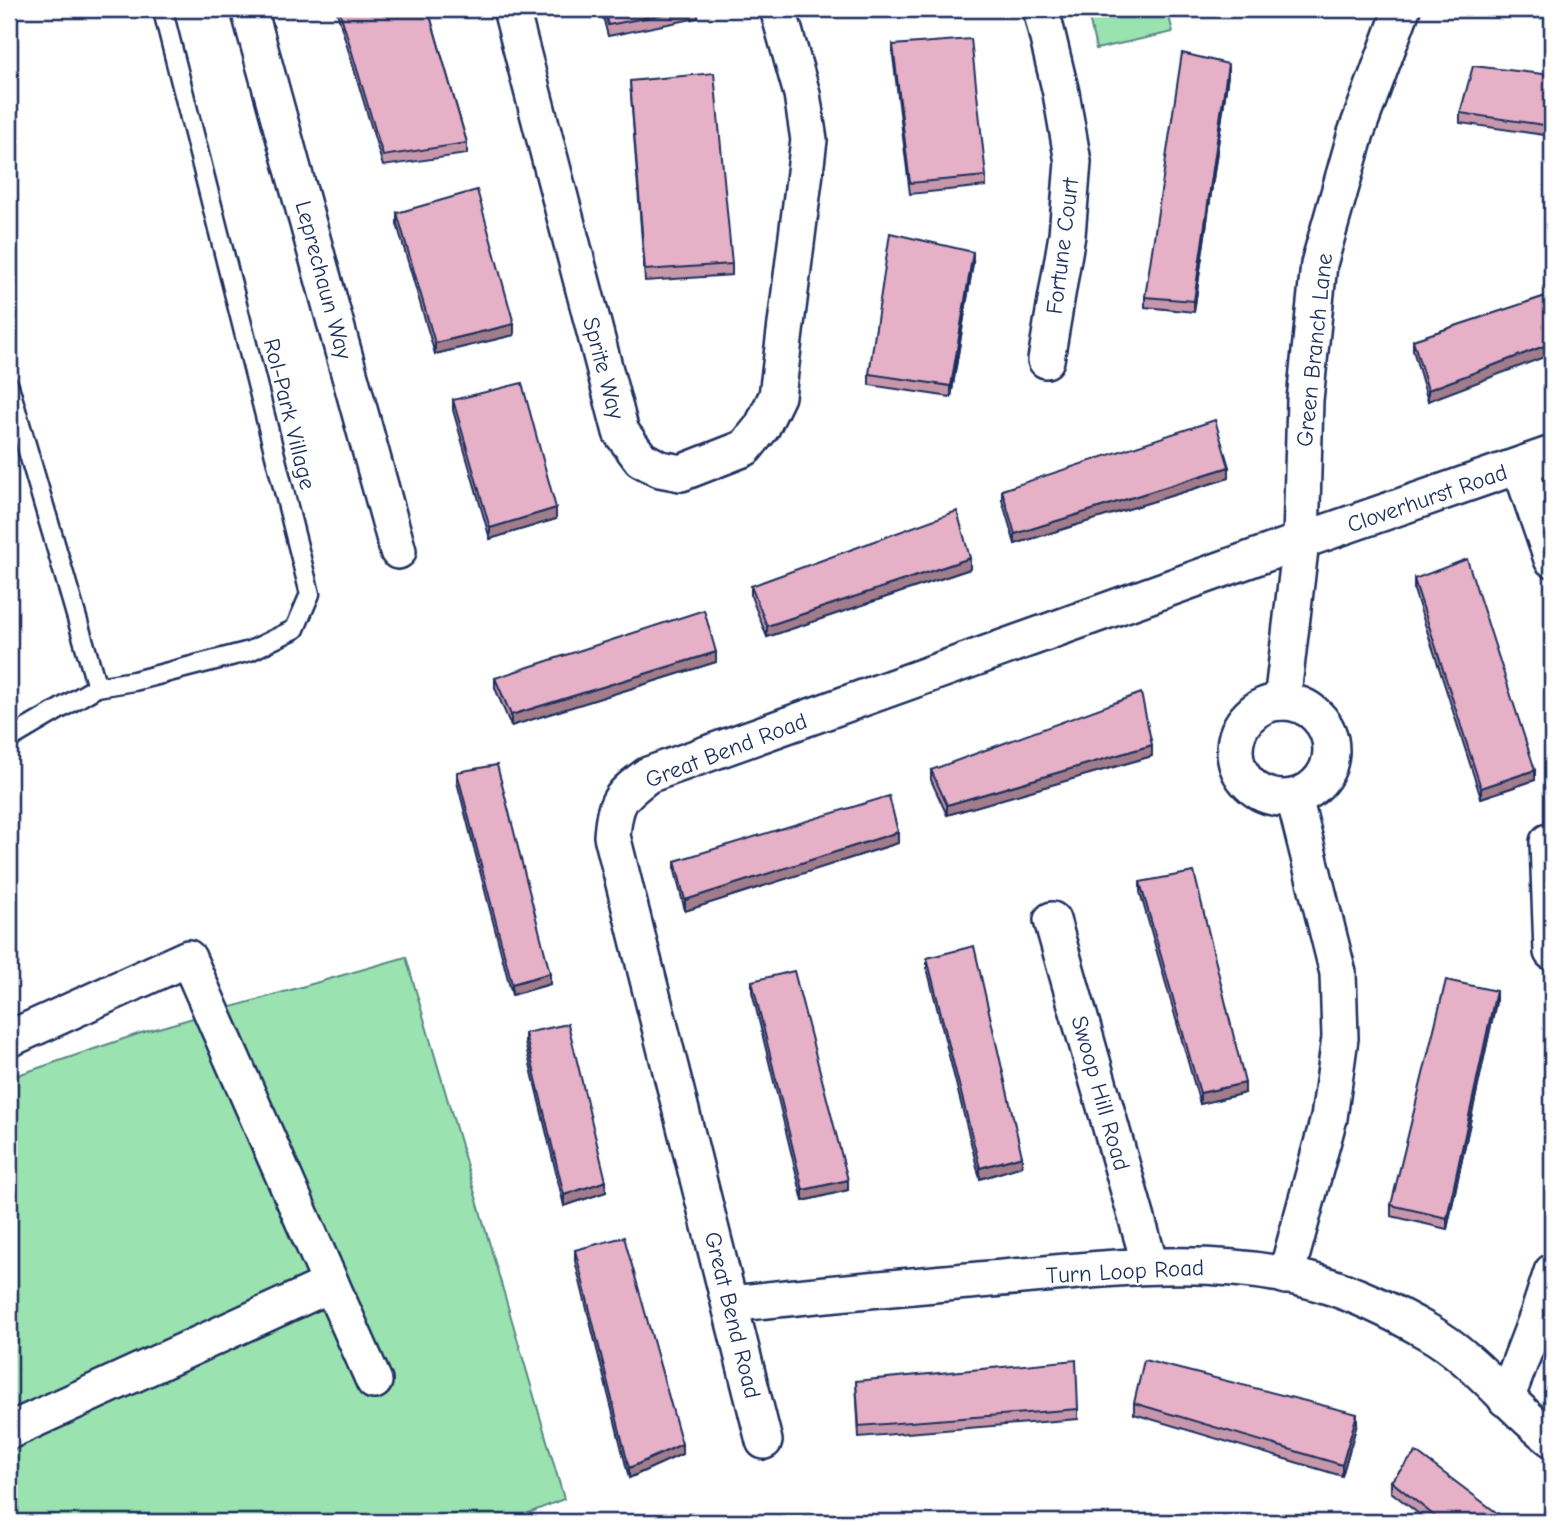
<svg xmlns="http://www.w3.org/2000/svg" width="1561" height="1531" viewBox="0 0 1561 1531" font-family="'Comic Neue',sans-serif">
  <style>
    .green { fill: #9ae2b0; stroke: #5a8887; stroke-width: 2 }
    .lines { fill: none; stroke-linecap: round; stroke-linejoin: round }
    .lane-casing { stroke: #1b2f5e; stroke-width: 23 }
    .street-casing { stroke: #1b2f5e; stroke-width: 40 }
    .lane { stroke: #fff; stroke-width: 18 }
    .street { stroke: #fff; stroke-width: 35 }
    .wall { fill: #c697aa; stroke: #1b2f5e; stroke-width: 2 }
    .shaded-wall { fill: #a17b8b; stroke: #1b2f5e; stroke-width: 2 }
    .building { fill: #e6b0c6; stroke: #1b2f5e; stroke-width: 2 }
    .labels { text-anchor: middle; stroke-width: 5; stroke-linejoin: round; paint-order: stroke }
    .street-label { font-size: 23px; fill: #1b2f5e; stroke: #fff }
  </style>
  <rect width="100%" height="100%" fill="#fff"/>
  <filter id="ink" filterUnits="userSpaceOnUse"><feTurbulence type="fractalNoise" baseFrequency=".0143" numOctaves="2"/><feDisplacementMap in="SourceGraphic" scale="14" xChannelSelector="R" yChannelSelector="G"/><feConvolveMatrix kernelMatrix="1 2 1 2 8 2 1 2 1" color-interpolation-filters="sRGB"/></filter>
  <g filter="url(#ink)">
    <!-- green -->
    <g class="green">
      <polygon points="1087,9 1167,9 1173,32 1096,49"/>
      <polygon points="406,957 564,1499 506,1522 9,1522 9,1078 141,1033"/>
    </g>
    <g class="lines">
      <!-- lane casing -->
      <g class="lane-casing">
        <g id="lane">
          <polyline points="9,386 97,687"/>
          <polyline points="9,739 97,687 134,681 250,651 295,629 310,594 164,15 160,9"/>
        </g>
      </g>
      <!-- street casing -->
      <g class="street-casing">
        <g id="street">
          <polyline points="249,9 398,551"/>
          <polyline points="511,9 621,432 641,459 660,469 681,473 745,448 762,427 777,396 809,140 802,94 778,9"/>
          <polyline points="1041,9 1061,93 1073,162 1067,235 1046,360"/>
          <polyline points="1520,466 1552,559"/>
          <polyline points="1282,702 1301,541 1305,400 1319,264 1356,133 1402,9"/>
          <circle cx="1283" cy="750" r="48"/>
          <polyline points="1548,842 1552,952"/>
          <polyline points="1052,920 1150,1265"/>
          <polyline points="9,1039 188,958 331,1284 9,1431"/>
          <polyline points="1286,1276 1329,1118 1340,1038 1338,973 1294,797"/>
          <polyline points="331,1284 374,1381"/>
          <path d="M731,1304C817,1294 903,1287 990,1279C1099,1270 1214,1252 1322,1284C1359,1295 1395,1313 1428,1332C1475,1358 1509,1406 1552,1439"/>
          <polyline points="1506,1399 1538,1315 1552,1272"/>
          <path d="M764,1441L612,836C615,800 620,796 648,775L1301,541L1552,454"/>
        </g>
      </g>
      <!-- lane -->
      <use href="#lane" class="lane"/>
      <!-- street -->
      <use href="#street" class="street"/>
    </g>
    <!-- wall -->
    <g class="wall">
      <polygon points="336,9 428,9 467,143 467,154 383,166"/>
      <polygon points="601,9 698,9 698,18 608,36"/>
      <polygon points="893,45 986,176 986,186 910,194 893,56"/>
      <polygon points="1228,75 1194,312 1145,307 1145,297"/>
      <polygon points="1552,75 1552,136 1460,123 1460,113"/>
      <polygon points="630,81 732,264 732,275 645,281"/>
      <polygon points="397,213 514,335 435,354 397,224"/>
      <polygon points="973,263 951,397 869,385 869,374"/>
      <polygon points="1552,294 1428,401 1413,350 1413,340"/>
      <polygon points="453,400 556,519 490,539 453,410"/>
      <polygon points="1229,478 1015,544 1002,500 1002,490"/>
      <polygon points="970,569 767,637 751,596 751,586"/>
      <polygon points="1414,579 1535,780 1481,798 1414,590"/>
      <polygon points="716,662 511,726 495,688 495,678"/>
      <polygon points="1152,756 947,815 931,780 931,770"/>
      <polygon points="457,772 550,984 512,995 457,782"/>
      <polygon points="898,843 685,911 675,871 675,861"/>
      <polygon points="1140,882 1245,1093 1200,1104 1140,892"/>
      <polygon points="927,958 1022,1166 980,1179 927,968"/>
      <polygon points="752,981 848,1190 803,1201 752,992"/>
      <polygon points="1496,1002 1447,1229 1391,1216 1391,1205"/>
      <polygon points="525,1033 606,1192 564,1206 525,1043"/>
      <polygon points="575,1250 682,1454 629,1478 575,1261"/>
      <polygon points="856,1381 1078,1409 1078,1419 859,1437"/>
      <polygon points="1134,1403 1357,1424 1342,1476 1134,1414"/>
      <polygon points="1391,1481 1509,1522 1429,1522 1391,1492"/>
    </g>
    <!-- shaded-wall -->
    <g class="shaded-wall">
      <polygon points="1228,64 1228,75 1194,312 1194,301"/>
      <polygon points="973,252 973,263 951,397 951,386"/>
      <polygon points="514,324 514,335 435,354 435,343"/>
      <polygon points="1552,343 1552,354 1428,401 1428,390"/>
      <polygon points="1229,467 1229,478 1015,544 1015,534"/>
      <polygon points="556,508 556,519 490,539 490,528"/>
      <polygon points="970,558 970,569 767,637 767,626"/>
      <polygon points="716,652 716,662 511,726 511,715"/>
      <polygon points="1152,745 1152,756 947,815 947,805"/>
      <polygon points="1535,770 1535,780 1481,798 1481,788"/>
      <polygon points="898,832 898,843 685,911 685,900"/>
      <polygon points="550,973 550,984 512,995 512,984"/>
      <polygon points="1496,991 1496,1002 1447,1229 1447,1218"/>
      <polygon points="1245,1083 1245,1093 1200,1104 1200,1093"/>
      <polygon points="1022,1156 1022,1166 980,1179 980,1168"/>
      <polygon points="848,1180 848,1190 803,1201 803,1190"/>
      <polygon points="606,1181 606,1192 564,1206 564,1195"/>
      <polygon points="1357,1414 1357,1424 1342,1476 1342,1465"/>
      <polygon points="682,1444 682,1454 629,1478 629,1468"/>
    </g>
    <!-- building -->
    <g class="building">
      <polygon points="339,9 428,9 467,143 383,156"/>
      <polygon points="604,9 692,9 608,25"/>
      <polygon points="971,39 986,176 910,183 893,45"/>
      <polygon points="1182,53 1228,64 1194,301 1145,297"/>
      <polygon points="1473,66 1552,75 1552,126 1460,113"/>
      <polygon points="714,73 732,264 645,270 630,81"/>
      <polygon points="477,190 514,324 435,343 397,213"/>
      <polygon points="890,233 973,252 951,386 869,374"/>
      <polygon points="1552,294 1552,343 1428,390 1413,340"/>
      <polygon points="522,383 556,508 490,528 453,400"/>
      <polygon points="1215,420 1229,467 1015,534 1002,490"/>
      <polygon points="957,511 970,558 767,626 751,586"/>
      <polygon points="1467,559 1535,770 1481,788 1414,579"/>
      <polygon points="704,610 716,652 511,715 495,678"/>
      <polygon points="1141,693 1152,745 947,805 931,770"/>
      <polygon points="497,765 550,973 512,984 457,772"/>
      <polygon points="889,796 898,832 685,900 675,861"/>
      <polygon points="1194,872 1245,1083 1200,1093 1140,882"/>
      <polygon points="974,946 1022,1156 980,1168 927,958"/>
      <polygon points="794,971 848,1180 803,1190 752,981"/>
      <polygon points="1446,980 1496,991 1447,1218 1391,1205"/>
      <polygon points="568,1024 606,1181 564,1195 525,1033"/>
      <polygon points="624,1237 682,1444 629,1468 575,1250"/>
      <polygon points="1076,1360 1078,1409 859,1426 856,1381"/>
      <polygon points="1144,1360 1357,1414 1342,1465 1134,1403"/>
      <polygon points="1416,1452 1509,1522 1442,1522 1391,1481"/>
    </g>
  </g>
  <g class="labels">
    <!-- street labels -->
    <g class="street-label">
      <text transform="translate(1062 246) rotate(-83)" y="8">Fortune Court</text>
      <text transform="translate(324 280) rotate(75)" y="8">Leprechaun Way</text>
      <text transform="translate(1314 350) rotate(-84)" y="8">Green Branch Lane</text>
      <text transform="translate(604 368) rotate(75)" y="8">Sprite Way</text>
      <text transform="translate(290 414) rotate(76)" y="8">Rol-Park Village</text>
      <text transform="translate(1427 498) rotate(-19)" y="8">Cloverhurst Road</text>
      <text transform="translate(726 750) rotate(-21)" y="8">Great Bend Road</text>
      <text transform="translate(1101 1093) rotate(74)" y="8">Swoop Hill Road</text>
      <text transform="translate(1125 1271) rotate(-3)" y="8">Turn Loop Road</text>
      <text transform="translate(733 1315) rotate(76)" y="8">Great Bend Road</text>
    </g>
  </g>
  <!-- margin -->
  <rect width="1561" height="1531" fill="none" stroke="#fff" stroke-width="35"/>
  <rect x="18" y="18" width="1526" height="1496" fill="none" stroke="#1b2f5e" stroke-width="2.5" filter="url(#ink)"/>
</svg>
